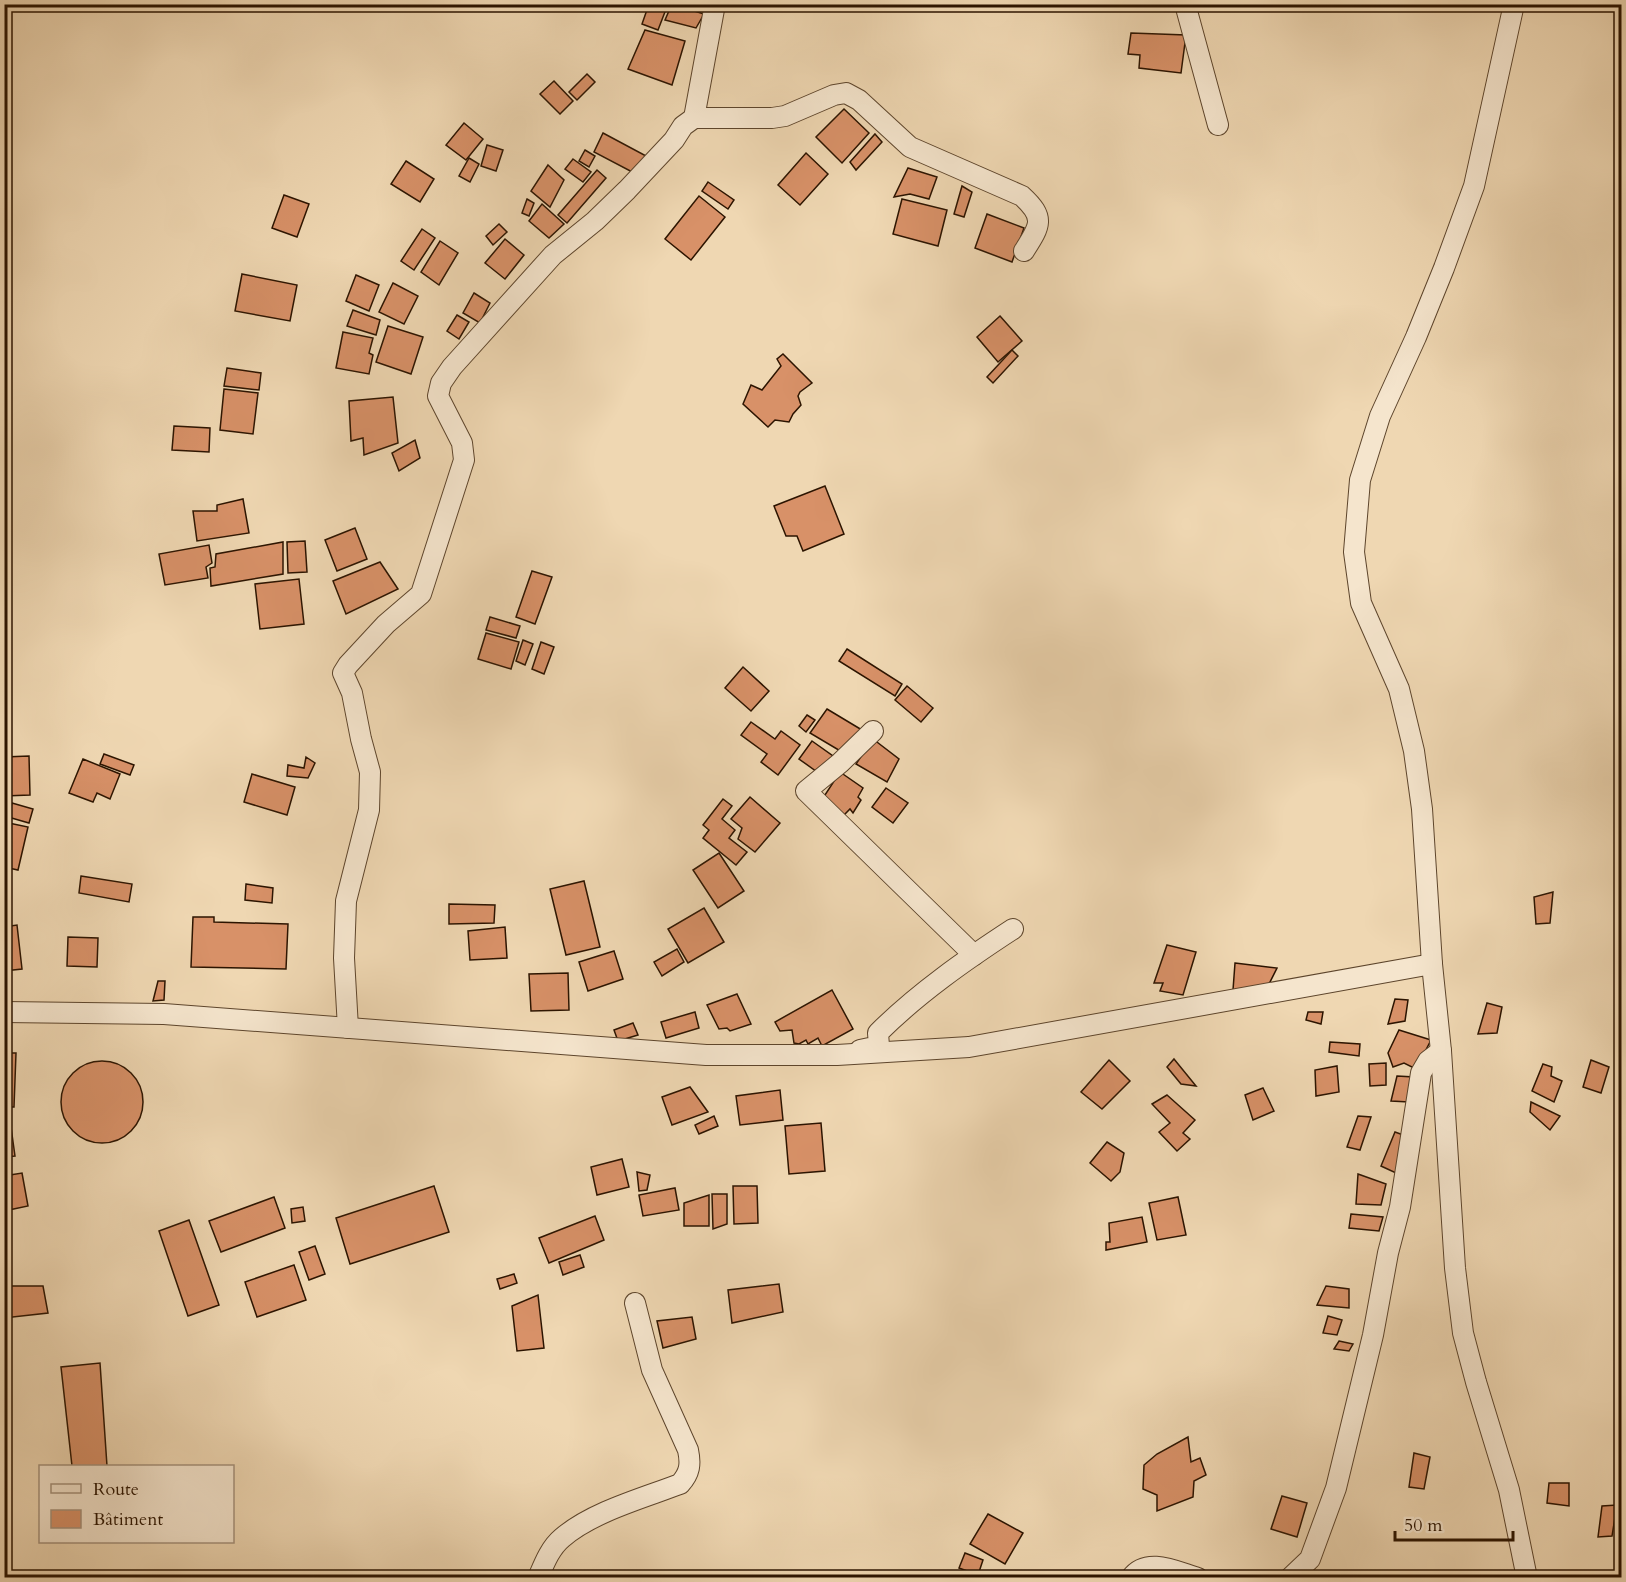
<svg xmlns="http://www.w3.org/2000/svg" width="1626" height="1582" viewBox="0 0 1626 1582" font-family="Cardo,serif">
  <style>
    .building { fill: #d89168; stroke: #2c1400; stroke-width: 1.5 }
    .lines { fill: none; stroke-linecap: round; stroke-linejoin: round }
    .minor-casing { stroke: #5d452c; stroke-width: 22 }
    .minor { stroke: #f5e5cd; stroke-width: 20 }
  </style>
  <rect width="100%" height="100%" fill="#efd7b2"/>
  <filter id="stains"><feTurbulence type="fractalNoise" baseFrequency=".00333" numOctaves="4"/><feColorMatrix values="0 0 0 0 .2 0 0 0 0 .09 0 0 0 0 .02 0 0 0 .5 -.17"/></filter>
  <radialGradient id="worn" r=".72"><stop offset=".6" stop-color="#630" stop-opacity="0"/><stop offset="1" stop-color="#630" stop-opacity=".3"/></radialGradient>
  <!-- building -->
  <g class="building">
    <polygon points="649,4 668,4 658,30 642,24"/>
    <polygon points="672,4 704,14 696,28 665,20"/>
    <polygon points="645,30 685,41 672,85 628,69"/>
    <polygon points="1131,33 1186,35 1181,73 1139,68 1140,55 1128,54"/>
    <polygon points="587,74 595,82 577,100 569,92"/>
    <polygon points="554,81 573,101 560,114 540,94"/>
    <polygon points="844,109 869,133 842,163 816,137"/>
    <polygon points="464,123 483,139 466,160 446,145"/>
    <polygon points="603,133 648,157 636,174 594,152"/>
    <polygon points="875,134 882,142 856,170 850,162"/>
    <polygon points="487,145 503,150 496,171 481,166"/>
    <polygon points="585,150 595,156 589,167 579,161"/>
    <polygon points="806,153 828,174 800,205 778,185"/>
    <polygon points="469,158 479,164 470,182 459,176"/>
    <polygon points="573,159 591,172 583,182 565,169"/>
    <polygon points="406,161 434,179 420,202 391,184"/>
    <polygon points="548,165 564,180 550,207 531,191"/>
    <polygon points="908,168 937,177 929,199 910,194 894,197"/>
    <polygon points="597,170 606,178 567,223 558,215"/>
    <polygon points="708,182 734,200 728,209 702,191"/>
    <polygon points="962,186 972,192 964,217 954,214"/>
    <polygon points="284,195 309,204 297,237 272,228"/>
    <polygon points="699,196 725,217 691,260 665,239"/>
    <polygon points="527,199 534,203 529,216 522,213"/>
    <polygon points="902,199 947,210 938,246 893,234"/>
    <polygon points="542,204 564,224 549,238 529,221"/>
    <polygon points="987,214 1024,228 1012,262 975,248"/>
    <polygon points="499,224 507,232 493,245 486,236"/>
    <polygon points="422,229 435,238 414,270 401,261"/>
    <polygon points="505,239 524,255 505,279 485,263"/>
    <polygon points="440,241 458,253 439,285 421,272"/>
    <polygon points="242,274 297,285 290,321 235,311"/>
    <polygon points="356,275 379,285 369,311 346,301"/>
    <polygon points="393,283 418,296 404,324 379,312"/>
    <polygon points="474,293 490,303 480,323 463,313"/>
    <polygon points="353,310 380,320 376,335 347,326"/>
    <polygon points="457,315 469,322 459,339 447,331"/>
    <polygon points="1000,316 1022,341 998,362 977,337"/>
    <polygon points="388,326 423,337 411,374 376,362"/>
    <polygon points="343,332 373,338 369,353 373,355 369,374 336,368"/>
    <polygon points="1012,350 1018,356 993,383 987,377"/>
    <polygon points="783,354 812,383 800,392 798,396 801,405 793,414 789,422 775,420 768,427 743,404 751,385 762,390 781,366 777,359"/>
    <polygon points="227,368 261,373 259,390 224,386"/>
    <polygon points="224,389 258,393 253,434 220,430"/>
    <polygon points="393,397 398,443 364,455 363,438 351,441 349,401"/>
    <polygon points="174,426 210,428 209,452 172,450"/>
    <polygon points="415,440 420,458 399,471 392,453"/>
    <polygon points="825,486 844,534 803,551 797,536 786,536 774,506"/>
    <polygon points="243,499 249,533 197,541 193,511 217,511 217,505"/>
    <polygon points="355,528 367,559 337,571 325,540"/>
    <polygon points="305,541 307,572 288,573 287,542"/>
    <polygon points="283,542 283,574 211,586 210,568 215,567 216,554"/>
    <polygon points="209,545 212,563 206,567 208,578 165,585 159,554"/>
    <polygon points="380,562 398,589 346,614 333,581"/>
    <polygon points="532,571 552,577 535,624 516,617"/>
    <polygon points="299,579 304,624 260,629 255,584"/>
    <polygon points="490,617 520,626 516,638 486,630"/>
    <polygon points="486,633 519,642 511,669 478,659"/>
    <polygon points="523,640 533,644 525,665 516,661"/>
    <polygon points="541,642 554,647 544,674 532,669"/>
    <polygon points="847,649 902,684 895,696 839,661"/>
    <polygon points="743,667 769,691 751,711 725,688"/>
    <polygon points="907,686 933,708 921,722 895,700"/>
    <polygon points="827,709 862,730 842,752 810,733"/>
    <polygon points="807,715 815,720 806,732 799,726"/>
    <polygon points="751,722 775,739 781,731 800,745 778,775 761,762 767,754 741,735"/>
    <polygon points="873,739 899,759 887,782 856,764"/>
    <polygon points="812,741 833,756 820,774 799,759"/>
    <polygon points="104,754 134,765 130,775 100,764"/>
    <polygon points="29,756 30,795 4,796 4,757"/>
    <polygon points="306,757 315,763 308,778 287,776 288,765 304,768"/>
    <polygon points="83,759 120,774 110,799 97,793 93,802 69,793"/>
    <polygon points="840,772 863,788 858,797 861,800 853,813 850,809 844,815 821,801"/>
    <polygon points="252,774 295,787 287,815 244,802"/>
    <polygon points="886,788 908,803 893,823 872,807"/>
    <polygon points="750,797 780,823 755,852 738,839 742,828 731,819"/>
    <polygon points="723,799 732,806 722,819 735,830 729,838 747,852 736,865 703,838 709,830 703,825"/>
    <polygon points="12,803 33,809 29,823 8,817"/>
    <polygon points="4,822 28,827 18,870 4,867"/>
    <polygon points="719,853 744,891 718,908 693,870"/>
    <polygon points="81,876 132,884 129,902 79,893"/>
    <polygon points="584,881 600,947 566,955 550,889"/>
    <polygon points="246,884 273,888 272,903 245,900"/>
    <polygon points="1553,892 1550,923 1536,924 1534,897"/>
    <polygon points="449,904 495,905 494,923 449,924"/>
    <polygon points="704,908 724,942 688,963 668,929"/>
    <polygon points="193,917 214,917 214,922 288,924 286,969 191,967"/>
    <polygon points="17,925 22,969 4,971 4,927"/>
    <polygon points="505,927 507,958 470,960 468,931"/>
    <polygon points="68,937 98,938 97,967 67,966"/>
    <polygon points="1167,945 1196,952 1183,995 1160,991 1163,983 1154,983"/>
    <polygon points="677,949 684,962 662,976 654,962"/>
    <polygon points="614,951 623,979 588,991 579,962"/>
    <polygon points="1235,963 1277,968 1267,988 1233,990"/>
    <polygon points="568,973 569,1010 531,1011 529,974"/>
    <polygon points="158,981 165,981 164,1000 153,1001"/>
    <polygon points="832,990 853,1029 822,1046 818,1038 808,1044 806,1040 799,1044 794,1043 792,1030 780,1031 775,1022"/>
    <polygon points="737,994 751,1024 730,1031 727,1028 719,1029 707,1005"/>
    <polygon points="1395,999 1408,1000 1405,1021 1388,1024"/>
    <polygon points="1487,1003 1502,1007 1497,1033 1478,1034"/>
    <polygon points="695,1012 699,1028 666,1038 661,1022"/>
    <polygon points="1308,1012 1323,1012 1321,1024 1306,1020"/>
    <polygon points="633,1023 638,1035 618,1041 614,1030"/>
    <polygon points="1399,1030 1431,1040 1416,1069 1404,1063 1393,1067 1388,1053"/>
    <polygon points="1330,1042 1360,1044 1359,1056 1329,1052"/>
    <polygon points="4,1053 16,1053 14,1107 4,1107"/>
    <polygon points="1174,1059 1196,1086 1181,1084 1167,1067"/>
    <polygon points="1109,1060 1130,1081 1102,1109 1081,1092"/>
    <polygon points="1591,1060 1609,1067 1601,1093 1583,1087"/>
    <circle cx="102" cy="1102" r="41"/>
    <polygon points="1386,1063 1386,1085 1370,1086 1369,1064"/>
    <polygon points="1543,1064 1552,1067 1551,1076 1562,1081 1554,1102 1532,1091"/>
    <polygon points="1337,1066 1339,1092 1316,1096 1315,1070"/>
    <polygon points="1397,1076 1414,1077 1409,1102 1391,1101"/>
    <polygon points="690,1087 708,1112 672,1125 662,1097"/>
    <polygon points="1263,1088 1274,1111 1253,1120 1245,1095"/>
    <polygon points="780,1090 783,1120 740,1125 736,1096"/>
    <polygon points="1167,1095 1195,1120 1183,1133 1190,1139 1177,1151 1159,1132 1170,1123 1152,1104"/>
    <polygon points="1531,1102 1560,1116 1550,1130 1530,1112"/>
    <polygon points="714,1116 718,1126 699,1134 695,1125"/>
    <polygon points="1358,1116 1371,1117 1360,1150 1347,1147"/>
    <polygon points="10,1120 15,1156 4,1157 4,1121"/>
    <polygon points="821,1123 825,1171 789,1174 785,1126"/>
    <polygon points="1395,1132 1406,1136 1396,1173 1381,1166"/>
    <polygon points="1107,1142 1124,1153 1120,1172 1111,1181 1090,1163"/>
    <polygon points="622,1159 629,1187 597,1195 591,1167"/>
    <polygon points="637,1172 650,1175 647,1190 639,1191"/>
    <polygon points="22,1173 28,1206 4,1211 4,1176"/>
    <polygon points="1358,1174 1386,1184 1381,1205 1356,1204"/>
    <polygon points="434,1186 449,1232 350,1264 336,1218"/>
    <polygon points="733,1186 757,1186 758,1223 734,1224"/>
    <polygon points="675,1188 679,1210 643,1216 639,1195"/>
    <polygon points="712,1194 727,1194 727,1224 713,1229"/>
    <polygon points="709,1195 709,1226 684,1226 684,1203"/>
    <polygon points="274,1197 285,1228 221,1252 209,1221"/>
    <polygon points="1178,1197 1186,1235 1157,1240 1149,1203"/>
    <polygon points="303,1207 305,1221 292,1223 291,1209"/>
    <polygon points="1351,1214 1383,1217 1379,1231 1349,1228"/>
    <polygon points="595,1216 604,1240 549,1263 539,1238"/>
    <polygon points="1142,1217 1147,1242 1106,1250 1106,1242 1110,1242 1109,1223"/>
    <polygon points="189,1220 219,1305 188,1316 159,1231"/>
    <polygon points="315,1246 325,1274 309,1280 299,1252"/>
    <polygon points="580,1255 584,1267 563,1275 559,1262"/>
    <polygon points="294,1265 306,1300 257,1317 245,1282"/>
    <polygon points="514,1274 517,1283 500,1289 497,1279"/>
    <polygon points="779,1284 783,1312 732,1323 728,1290"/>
    <polygon points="4,1286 43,1286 48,1313 4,1318"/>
    <polygon points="1326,1286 1349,1289 1349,1308 1317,1305"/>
    <polygon points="538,1295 544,1348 517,1351 512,1306"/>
    <polygon points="1328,1316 1342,1320 1337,1335 1323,1333"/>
    <polygon points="692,1317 696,1339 663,1348 657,1321"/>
    <polygon points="1339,1341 1353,1344 1349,1351 1334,1349"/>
    <polygon points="100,1363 107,1466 72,1466 61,1367"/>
    <polygon points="1188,1437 1191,1462 1200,1458 1206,1475 1194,1481 1193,1497 1157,1511 1157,1495 1143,1489 1144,1465 1157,1454"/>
    <polygon points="1414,1453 1430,1457 1424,1489 1409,1487"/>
    <polygon points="1549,1483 1569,1483 1569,1506 1547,1503"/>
    <polygon points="1282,1496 1307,1503 1297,1537 1271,1529"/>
    <polygon points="1617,1505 1612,1536 1598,1537 1602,1506"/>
    <polygon points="988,1514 1023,1533 1005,1564 970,1544"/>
    <polygon points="965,1553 983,1560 978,1575 959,1568"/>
  </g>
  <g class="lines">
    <!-- minor casing -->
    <g class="minor-casing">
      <g id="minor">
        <polyline points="1185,4 1218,125"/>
        <polyline points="1514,4 1474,186 1444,268 1416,337 1380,416 1360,480 1354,552 1361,603 1399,689 1414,751 1422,809 1432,964 1441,1051 1455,1268 1463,1333 1476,1382 1509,1490 1527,1578"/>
        <polyline points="694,118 715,4"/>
        <polyline points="873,731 840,763 806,791 974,955"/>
        <polyline points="4,1012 164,1014 706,1055 837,1055 969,1047 1432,964"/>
        <path d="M348,1028L344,958L346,901L369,810L370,772L361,739L352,693L343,673L348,665L386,624L421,594L464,460L462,443L438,396L441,383L452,367L553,255L595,221L627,190L674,140L683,126L694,118H772L785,116L834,95L846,93L859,100L910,147L1022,196C1046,218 1040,226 1024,251"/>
        <path d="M860,1050L879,1046L878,1033C918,993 967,959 1013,929"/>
        <path d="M538,1578C544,1564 550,1548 562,1538C592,1512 643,1498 680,1484C690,1473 691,1464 688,1450L652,1370L635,1303"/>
        <path d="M1131,1578C1147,1556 1177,1572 1198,1578"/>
        <polyline points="1290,1578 1310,1559 1336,1488 1373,1335 1388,1253 1400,1207 1421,1073 1428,1061 1441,1051"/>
      </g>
    </g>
    <!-- minor -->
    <use href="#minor" class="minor"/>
  </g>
  <!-- margin -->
  <rect width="1626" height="1582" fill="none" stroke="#efd7b2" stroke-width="24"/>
  <rect x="6" y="6" width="1614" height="1570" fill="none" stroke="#2c1400" stroke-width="3"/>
  <rect x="12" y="12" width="1602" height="1558" fill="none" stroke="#2c1400" stroke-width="1.5"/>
  <!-- legend -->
  <rect x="39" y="1465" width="195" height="78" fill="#f5e5cd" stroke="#a5917b" stroke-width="1.5"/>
  <rect x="51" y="1484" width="30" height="9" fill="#f5e5cd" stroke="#a5917b" stroke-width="1.5"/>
  <text x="93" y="1495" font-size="18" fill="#2c1400">Route</text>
  <rect x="51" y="1510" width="30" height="18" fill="#d89168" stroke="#a5917b" stroke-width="1.5"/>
  <text x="93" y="1525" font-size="18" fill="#2c1400">Bâtiment</text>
  <!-- scale -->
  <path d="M1395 1531v9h118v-9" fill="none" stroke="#2c1400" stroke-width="3"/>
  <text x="1404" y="1531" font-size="18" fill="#2c1400" stroke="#f5e5cd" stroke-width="4.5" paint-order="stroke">50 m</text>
  <rect width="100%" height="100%" filter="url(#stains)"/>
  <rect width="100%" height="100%" fill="url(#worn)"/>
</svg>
